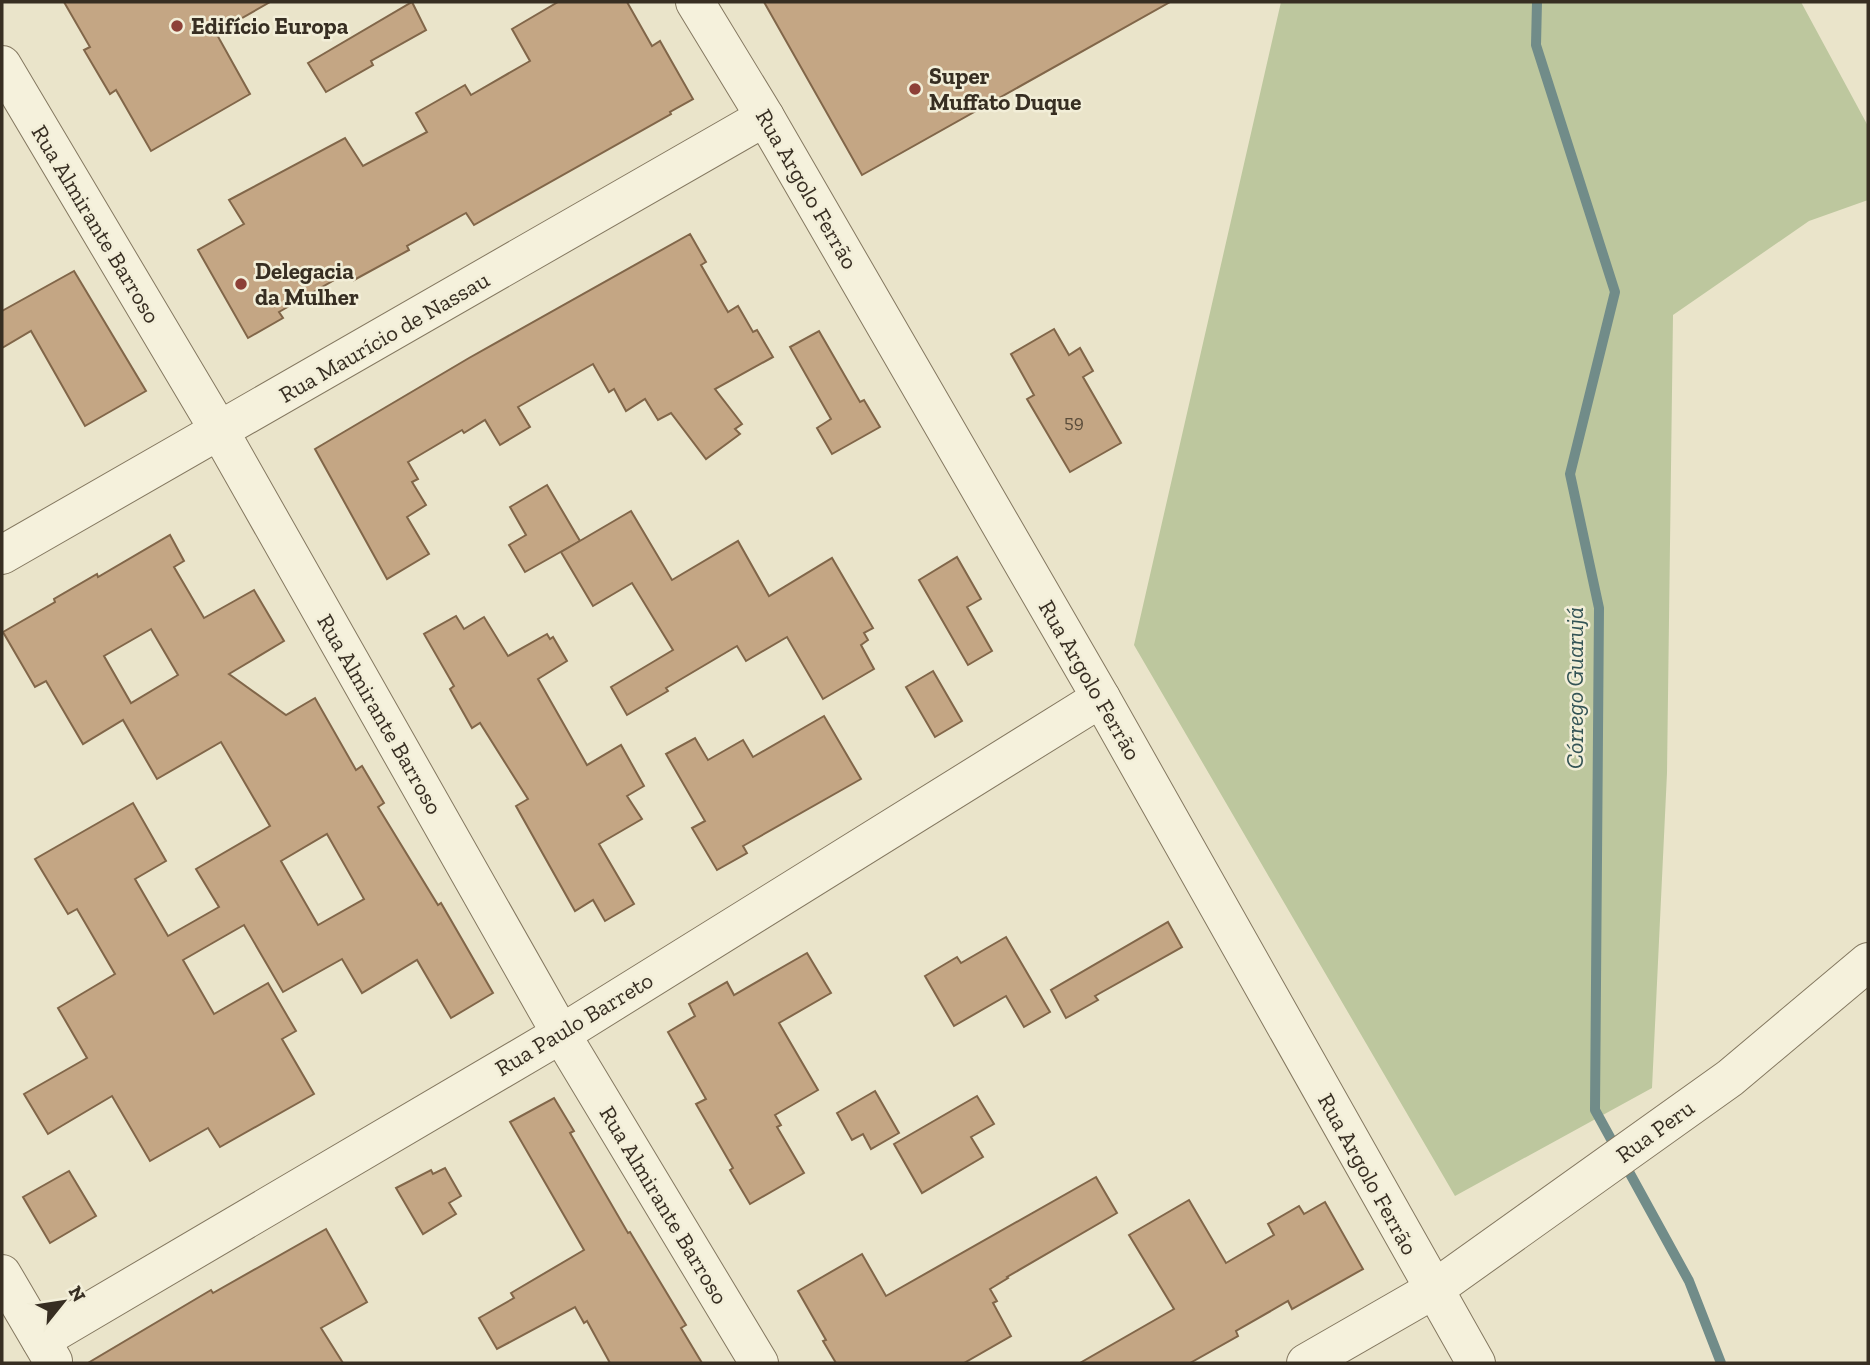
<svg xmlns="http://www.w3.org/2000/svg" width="1870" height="1365" viewBox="0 0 1870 1365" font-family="'Zilla Slab',serif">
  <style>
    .green { fill: #bdc79e }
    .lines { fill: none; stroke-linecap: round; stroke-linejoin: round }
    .stream { stroke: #718c89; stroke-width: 10 }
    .building { fill: #c4a684; stroke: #816649; stroke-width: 2; fill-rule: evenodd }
    .minor-casing { stroke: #847860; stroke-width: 40 }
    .minor { stroke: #f5f1dc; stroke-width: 38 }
    .poi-dot { fill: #8d4037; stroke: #f2eed8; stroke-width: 2.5 }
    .labels { text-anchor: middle; stroke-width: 5; stroke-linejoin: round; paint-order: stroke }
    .number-label { font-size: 19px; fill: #5a4c3a }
    .poi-label { font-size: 23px; font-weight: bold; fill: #372e22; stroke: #f2eed8; text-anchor: start }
    .street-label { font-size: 23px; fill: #372e22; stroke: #f2eed8 }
    .water-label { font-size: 24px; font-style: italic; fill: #335355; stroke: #f2eed8 }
  </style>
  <rect width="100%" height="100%" fill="#eae4ca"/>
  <!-- green -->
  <polygon class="green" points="1281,2 1801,2 1868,126 1868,200 1809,221 1673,315 1667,773 1652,1088 1455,1196 1134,645"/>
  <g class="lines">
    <!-- stream -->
    <polyline class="stream" points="1537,2 1536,45 1615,292 1570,474 1599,608 1595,1110 1689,1281 1721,1363"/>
  </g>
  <!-- building -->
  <g class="building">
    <polygon points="64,2 270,2 216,33 250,94 151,151 116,90 110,94 84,50 90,47"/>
    <polygon points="412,2 426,30 371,61 373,65 326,92 308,63"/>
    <polygon points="558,2 627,2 652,46 660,41 693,99 670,112 671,114 474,225 466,213 407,246 409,250 354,280 350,271 279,312 283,318 248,338 198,250 244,224 229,200 345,138 363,166 427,132 416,113 465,85 471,95 530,61 512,29"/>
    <polygon points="764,2 1170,2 862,175"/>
    <polygon points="690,234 706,262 701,265 728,312 738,306 753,332 757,330 773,357 715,389 742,424 735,429 740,434 706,459 671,413 658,420 645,399 626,411 614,389 609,392 593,364 518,407 530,427 500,445 485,420 464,433 462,430 408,462 418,479 412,482 426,505 407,517 429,554 387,579 315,449 469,358"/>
    <polygon points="74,271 146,391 85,426 31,331 2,348 2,311"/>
    <polygon points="1054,329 1069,355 1080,348 1093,371 1083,377 1121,443 1070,472 1027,399 1034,395 1011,354"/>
    <polygon points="819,331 860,402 864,400 880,427 832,454 817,428 831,419 790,347"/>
    <polygon points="547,485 580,541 525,572 509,545 526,535 510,507"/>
    <polygon points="631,511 672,580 738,541 769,596 832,558 873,628 864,633 868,640 861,645 874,669 823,699 787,637 746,661 737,646 666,688 668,691 627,715 611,687 673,650 632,583 593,606 561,552"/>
    <path d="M170,535L184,561L174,567L204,618L254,590L284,641L229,674L286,715L315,698L356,770L362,766L384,803L378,807L438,905L441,903L493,993L451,1018L417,960L362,993L342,959L283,992L244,925L183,960L214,1014L268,983L296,1031L282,1039L314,1094L220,1147L208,1128L150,1161L112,1096L48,1134L24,1094L87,1058L58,1008L115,974L77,909L68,914L35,859L133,803L166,861L135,879L168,936L219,907L196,869L270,826L221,742L157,779L123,720L83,744L46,681L35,687L3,632L55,602L54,599L97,574L98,577ZM151,629L178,675L131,703L104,656ZM327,834L364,899L318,925L281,861Z"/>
    <polygon points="957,557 981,599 967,607 992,651 968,665 919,580"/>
    <polygon points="456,616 464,629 484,617 508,656 547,634 550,639 553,637 567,661 538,679 587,765 621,745 644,786 627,796 642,819 599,844 634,904 605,921 593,900 575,911 516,806 528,799 480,723 472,728 450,689 454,686 424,634"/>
    <polygon points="933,671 962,721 935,737 906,687"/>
    <polygon points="824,716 861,779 743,846 747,853 717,870 692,828 705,821 666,754 695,738 708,760 743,740 753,757"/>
    <polygon points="1168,922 1182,947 1095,996 1098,1000 1066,1018 1051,990"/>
    <polygon points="1006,937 1050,1012 1024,1027 1006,996 954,1026 925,976 957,957 961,963"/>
    <polygon points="807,953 831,993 779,1023 818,1090 775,1115 781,1125 777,1127 804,1173 750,1204 730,1170 733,1168 696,1104 706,1099 668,1032 695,1016 689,1004 727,982 734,995"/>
    <polygon points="875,1091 899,1133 871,1149 863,1134 852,1140 837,1113"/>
    <polygon points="977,1096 994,1124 971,1137 983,1157 922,1193 894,1144"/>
    <polygon points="554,1098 574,1131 570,1133 628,1233 630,1232 686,1325 681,1328 702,1363 610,1363 587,1321 584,1323 575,1307 497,1349 479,1318 514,1298 511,1293 584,1250 510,1122"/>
    <polygon points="445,1168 461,1196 449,1203 456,1214 423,1234 396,1188 431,1170 433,1174"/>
    <polygon points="69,1171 96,1216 50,1243 23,1197"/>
    <polygon points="1096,1177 1117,1213 1007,1277 1008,1278 990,1289 997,1301 993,1303 1011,1336 964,1363 836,1363 823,1341 826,1340 798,1291 862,1254 886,1296"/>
    <polygon points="1189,1200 1226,1263 1274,1235 1268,1224 1299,1206 1304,1214 1325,1202 1363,1269 1292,1309 1288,1301 1236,1331 1238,1336 1190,1363 1080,1363 1174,1309 1129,1235"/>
    <polygon points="326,1229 367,1302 321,1328 343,1363 88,1363 211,1290 213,1293"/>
  </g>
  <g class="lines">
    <!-- minor casing -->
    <g class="minor-casing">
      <g id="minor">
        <polyline points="695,2 765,117 1101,698 1476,1363"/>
        <polyline points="2,65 220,432 561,1034 759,1363"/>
        <polyline points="2,555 765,117"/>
        <polyline points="2,1274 53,1361"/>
        <polyline points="41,1340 561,1034 1101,698"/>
        <polyline points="1306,1363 1433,1290 1730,1078 1868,962"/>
      </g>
    </g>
    <!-- minor -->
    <use href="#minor" class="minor"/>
  </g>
  <!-- markers -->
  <g class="poi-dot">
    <circle cx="177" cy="26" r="7"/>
    <circle cx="915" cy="89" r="7"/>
    <circle cx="241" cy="284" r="7"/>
  </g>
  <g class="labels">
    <!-- number labels -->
    <g class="number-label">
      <text x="1074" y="428">59</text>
    </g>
    <!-- poi labels -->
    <g class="poi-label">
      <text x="191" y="34">Edifício Europa</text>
      <text x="929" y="84">Super<tspan x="929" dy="26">Muffato Duque</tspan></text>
      <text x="255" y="279">Delegacia<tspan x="255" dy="26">da Mulher</tspan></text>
    </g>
    <!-- street labels -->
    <g class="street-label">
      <text transform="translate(807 189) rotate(60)" y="8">Rua Argolo Ferrão</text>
      <text transform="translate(96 224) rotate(59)" y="8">Rua Almirante Barroso</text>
      <text transform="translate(384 337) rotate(-30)" y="8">Rua Maurício de Nassau</text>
      <text transform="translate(1090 680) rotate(60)" y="8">Rua Argolo Ferrão</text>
      <text transform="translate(380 714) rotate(60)" y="8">Rua Almirante Barroso</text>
      <text transform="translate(574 1024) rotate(-31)" y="8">Rua Paulo Barreto</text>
      <text transform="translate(1655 1131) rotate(-36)" y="8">Rua Peru</text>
      <text transform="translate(1368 1174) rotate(61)" y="8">Rua Argolo Ferrão</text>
      <text transform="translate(664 1205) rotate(59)" y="8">Rua Almirante Barroso</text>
    </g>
    <!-- water labels -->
    <g class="water-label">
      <text transform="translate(1575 688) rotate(-90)" y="8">Córrego Guarujá</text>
    </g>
  </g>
  <!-- border -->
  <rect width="1870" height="1365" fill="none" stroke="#372e22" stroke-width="7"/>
  <!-- north arrow -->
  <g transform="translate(63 1302) rotate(60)" stroke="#f2eed8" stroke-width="5" paint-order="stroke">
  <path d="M0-5L12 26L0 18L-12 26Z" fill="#372e22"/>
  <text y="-10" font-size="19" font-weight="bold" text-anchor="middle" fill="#372e22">N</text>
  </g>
</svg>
